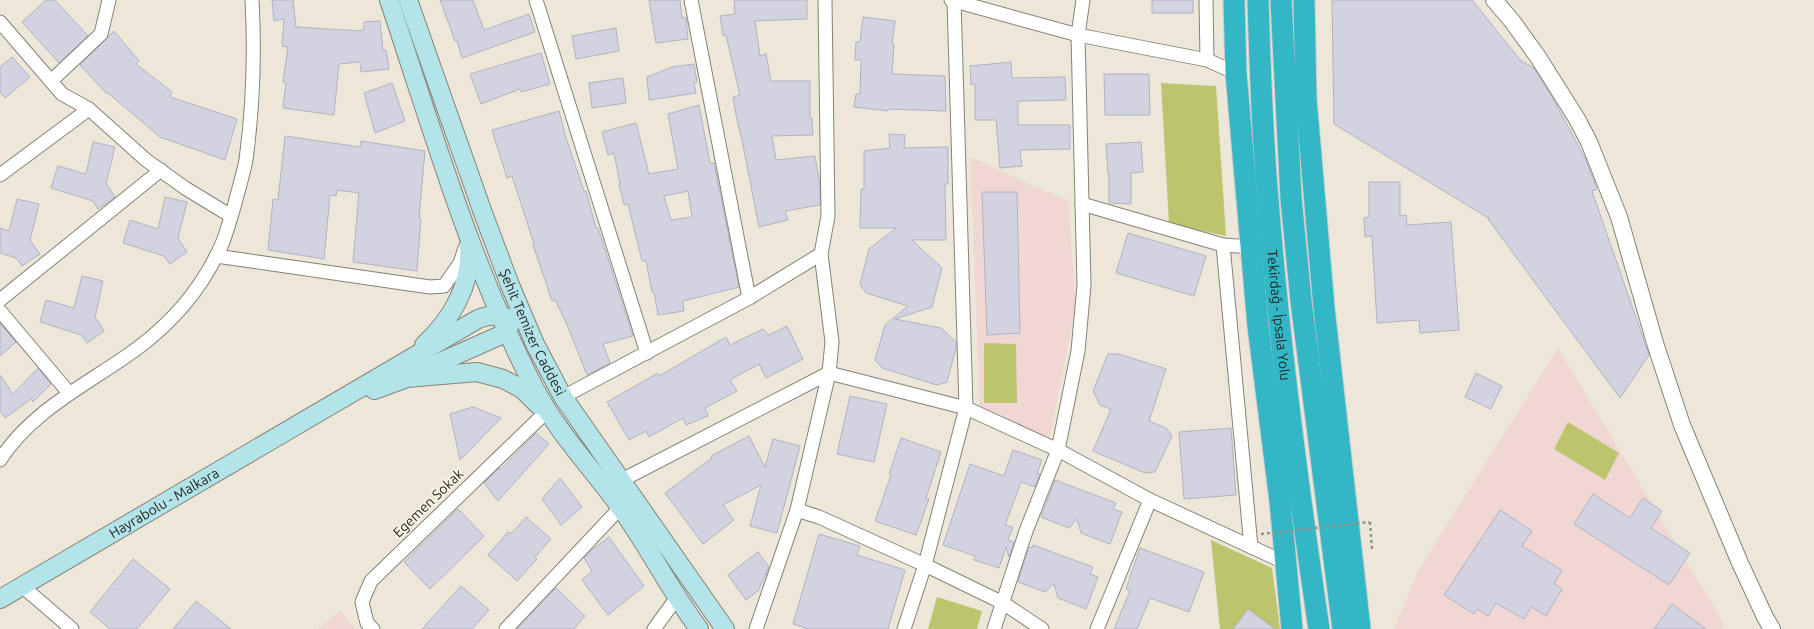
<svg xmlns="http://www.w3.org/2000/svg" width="1814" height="629" viewBox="0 0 1814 629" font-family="Ubuntu,sans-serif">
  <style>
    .education { fill: #f1d7d3 }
    .green { fill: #bdc46e }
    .building { fill: #d2d2e0; stroke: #b1b2c0; fill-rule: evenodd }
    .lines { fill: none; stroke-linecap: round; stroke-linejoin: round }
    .minor-casing { stroke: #868276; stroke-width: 15 }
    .tertiary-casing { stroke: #868276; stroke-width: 18 }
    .secondary-casing { stroke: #868276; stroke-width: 20 }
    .trunk-casing { stroke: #cbcac9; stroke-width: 23 }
    .path { stroke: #949187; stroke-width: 2.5; stroke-dasharray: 3 3; stroke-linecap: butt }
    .minor { stroke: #fff; stroke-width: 13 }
    .tertiary { stroke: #fff; stroke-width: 16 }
    .secondary { stroke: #b2e4e9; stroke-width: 18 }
    .trunk { stroke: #33b6c6; stroke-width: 21 }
    .path-bridge { stroke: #949187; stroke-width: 2.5; stroke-dasharray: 3 3; stroke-linecap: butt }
    .labels { text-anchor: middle; stroke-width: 3; stroke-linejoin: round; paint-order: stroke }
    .street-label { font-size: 14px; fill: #25241f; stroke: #faf5e7 }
  </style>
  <rect width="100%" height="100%" fill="#ece7d9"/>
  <!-- education -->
  <g class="education">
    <polygon points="970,157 1068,201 1076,305 1049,441 980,409"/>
    <polygon points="1558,348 1725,625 1721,629 1394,629 1418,571"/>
    <polygon points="340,611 355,629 318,629"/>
  </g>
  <!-- green -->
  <g class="green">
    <polygon points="1161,83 1216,86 1226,236 1169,224"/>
    <polygon points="984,343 1016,344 1017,403 984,403"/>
    <polygon points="1568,422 1619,453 1605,480 1554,449"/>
    <polygon points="1211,540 1272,568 1280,629 1220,629"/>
    <polygon points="937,597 982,611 977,629 928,629"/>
  </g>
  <!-- building -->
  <g class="building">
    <polygon points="46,0 55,0 88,36 59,63 22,22"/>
    <polygon points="272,0 293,0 296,27 361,31 361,30 364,29 364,22 380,21 383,50 386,50 389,69 361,72 360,62 339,64 334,115 283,108 286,82 283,82 288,47 282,46 284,19 274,21"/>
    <polygon points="440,0 473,0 484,30 529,14 535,32 462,58 457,40 455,41"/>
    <polygon points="649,0 680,0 682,18 686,18 688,39 656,43"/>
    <polygon points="734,0 807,0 807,19 755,21 760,56 766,54 771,81 810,81 810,118 812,118 813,135 772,136 776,160 815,156 820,186 820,205 785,211 788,220 759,227 742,140 737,120 733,97 740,95 726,35 723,36 720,16 735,14"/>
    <rect x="1152" y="0" width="41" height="13"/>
    <polygon points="1332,0 1472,0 1521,61 1534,68 1552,97 1585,158 1597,189 1592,191 1649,355 1620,398 1488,219 1490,219 1334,124"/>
    <polygon points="863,17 895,21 892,44 894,44 892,74 945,76 946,111 888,109 888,111 854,107 856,94 860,94 861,60 855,60 856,42 860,42"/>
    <polygon points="616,28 619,51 576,59 572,36"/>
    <polygon points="114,31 139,61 136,64 172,92 170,97 237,119 225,160 160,137 108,93 107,94 80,65"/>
    <polygon points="541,53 550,84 521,92 520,89 481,104 470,74"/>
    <polygon points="12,57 30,77 5,98 0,92 0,67"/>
    <polygon points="1011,62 1012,78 1065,77 1066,100 1018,101 1018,125 1070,125 1070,149 1020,150 1022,166 1000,168 996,120 975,120 975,84 971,85 970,66"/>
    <polygon points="694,64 697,82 694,83 696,93 649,100 647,77 672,67"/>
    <polygon points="1104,74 1149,74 1150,115 1105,115"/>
    <polygon points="623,78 626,103 592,108 589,83"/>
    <polygon points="392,83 405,121 375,133 364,93"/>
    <path d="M699,105L710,163H714L739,287L683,301L684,311L658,315L654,292H652L646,261H642L628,204L624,205L619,184H620L614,153L608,155L602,132L636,123L649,174L678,169L668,114ZM688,191L692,217L671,220L664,196Z"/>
    <polygon points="559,111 566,138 584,191 586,191 596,228 598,228 633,336 603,344 610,363 587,375 568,327 555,300 552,301 533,245 534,244 512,176 507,178 492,130"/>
    <polygon points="889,134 905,135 904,148 948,147 948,184 945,184 946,240 912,240 942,268 932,307 895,319 941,328 956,342 956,348 947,382 937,385 882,368 875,360 885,325 908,306 866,293 860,284 869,249 896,228 860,228 861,189 864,189 864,151 890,148"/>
    <polygon points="285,136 360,147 361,141 425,151 419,218 421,218 417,271 353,262 359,193 337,190 336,196 330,195 324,259 268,250 273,199 278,200"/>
    <polygon points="93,142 115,147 106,183 115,197 98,209 93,201 51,188 58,166 86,174"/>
    <polygon points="1141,142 1143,172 1131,173 1131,204 1109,203 1109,174 1108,174 1106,144"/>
    <polygon points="1369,182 1400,182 1400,216 1406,215 1407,225 1451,222 1459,330 1420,333 1419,320 1377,323 1372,236 1365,237 1364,218 1369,217"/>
    <polygon points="982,192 1017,192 1020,333 987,335"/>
    <polygon points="165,197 187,202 178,238 187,252 170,264 164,256 123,243 130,220 158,229"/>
    <polygon points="17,199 39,204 30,240 40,254 22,266 16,258 0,253 0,228 9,231"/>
    <polygon points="1128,233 1206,256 1194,296 1116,273"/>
    <polygon points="82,276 103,281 95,317 104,331 87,343 81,335 40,322 46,300 74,308"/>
    <polygon points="0,323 16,342 0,356"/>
    <polygon points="787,326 803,359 766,378 759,364 730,380 737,391 705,408 708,416 686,425 683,418 649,437 646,431 629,440 607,402 658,373 659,376 726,337 730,345 763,329 769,335"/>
    <polygon points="1108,354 1119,354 1166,369 1149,421 1166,428 1172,436 1155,472 1145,473 1093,451 1111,409 1100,405 1093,391"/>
    <polygon points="38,368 51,384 33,402 31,399 5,418 0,411 0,375 13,394"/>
    <polygon points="1476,373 1502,386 1491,409 1465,397"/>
    <polygon points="850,396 887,404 874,462 837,454"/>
    <polygon points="473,407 501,418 460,460 450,414"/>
    <polygon points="1231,428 1236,495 1184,499 1179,432"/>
    <polygon points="536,433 549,444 498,501 484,483 499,468 500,470"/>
    <polygon points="749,436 765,467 773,439 800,446 777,533 750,526 761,485 723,505 734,520 703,544 665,493 712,458 711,456"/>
    <polygon points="901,438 941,452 926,498 929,499 916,535 875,521 891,475 889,474"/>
    <polygon points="1013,450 1042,460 1037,473 1040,474 1035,487 1021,482 1005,525 1013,527 1008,540 1014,542 1009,557 1006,547 999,568 974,560 975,556 943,545 970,464 1004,476"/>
    <polygon points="560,478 582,507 561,525 542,499"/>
    <polygon points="1055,480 1116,503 1113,509 1122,512 1110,544 1081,533 1077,519 1069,528 1041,517"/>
    <polygon points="1593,494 1630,518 1643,498 1662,511 1651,528 1690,553 1669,585 1574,524"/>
    <polygon points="458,509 484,536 430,589 404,562"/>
    <polygon points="1500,510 1532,531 1522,546 1562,570 1554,584 1562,589 1546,616 1531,607 1524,619 1496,603 1488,616 1477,609 1474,614 1444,595"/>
    <polygon points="526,517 551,539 535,557 537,559 517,581 488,555 508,532 512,533"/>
    <polygon points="819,534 860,546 857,555 905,570 888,629 809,629 793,624"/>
    <polygon points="609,537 644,586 608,615 582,580 592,571 584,558 593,549"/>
    <polygon points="1033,545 1093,567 1090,574 1098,577 1086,609 1058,598 1054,584 1045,592 1018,582 1029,547 1032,548"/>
    <polygon points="1140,548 1204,572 1189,612 1150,598 1137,629 1114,629 1130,591 1126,589"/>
    <polygon points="758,552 769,567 758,591 746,600 728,575"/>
    <polygon points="133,559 170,589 137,629 110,629 90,612"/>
    <polygon points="461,586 489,610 472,629 422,629"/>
    <polygon points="556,588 585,616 574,629 517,629"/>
    <polygon points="196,601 231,629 173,629"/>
    <polygon points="1672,604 1706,629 1654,629"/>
    <polygon points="1248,609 1275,629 1233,629"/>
  </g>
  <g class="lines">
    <!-- minor casing -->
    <g class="minor-casing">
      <g id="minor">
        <polyline points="536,0 647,353"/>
        <polyline points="691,0 749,298"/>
        <polyline points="951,0 1078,35 1207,60 1236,73"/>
        <polyline points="1206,0 1207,60"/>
        <polyline points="0,22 62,94 89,109 146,160 185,188 231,216"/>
        <polyline points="51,81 101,34 109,0"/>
        <polyline points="0,175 89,109"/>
        <polyline points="1082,204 1223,245 1251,547"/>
        <polyline points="1223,245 1251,247"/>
        <polyline points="216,256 430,287 444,286 460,263 465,248"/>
        <polyline points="0,300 161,170"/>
        <polyline points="0,311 69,393"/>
        <polyline points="563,397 749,298 821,254"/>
        <path d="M0,460C32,410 88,384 135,350C172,323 203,287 222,244C227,232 230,219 234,207C238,191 243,175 246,160C253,107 255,53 252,0"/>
        <polyline points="622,480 829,373 966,408 1058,450 1150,500 1286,563"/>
        <polyline points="797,510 819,517 925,565 1003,603 1042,629"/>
        <polyline points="22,586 72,629"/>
        <polyline points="373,629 367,623 362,602 371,581 545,413"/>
        <polyline points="506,629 620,508"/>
        <polyline points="654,629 678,596"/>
        <polyline points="756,629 797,510 829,373 832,342 821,254 828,216 825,0"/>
        <polyline points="904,629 925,565 966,408 954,0"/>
        <polyline points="994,629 1026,531 1058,450 1078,351 1084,285 1078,35 1083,0"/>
        <polyline points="1097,629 1150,500"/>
      </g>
    </g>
    <!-- tertiary casing -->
    <g class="tertiary-casing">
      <polyline id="tertiary" points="1494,0 1512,21 1538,57 1577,119 1589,142 1619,217 1655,343 1682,425 1740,563 1765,617 1772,629"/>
    </g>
    <!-- secondary casing -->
    <g class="secondary-casing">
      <g id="secondary">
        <path d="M389,0C433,131 471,266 535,389C557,432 592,468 620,507C648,546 670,590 699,629"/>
        <path id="s1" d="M408,0L483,213L510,285L535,344L563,397L725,629"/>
        <path d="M424,345C452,319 472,284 469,246"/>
        <polyline points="418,372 501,335 507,330 513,319"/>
        <polyline points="374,390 407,378 477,372 503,379 522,389 538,405"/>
        <path id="s2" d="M0,599L478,319C491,314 499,315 512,319"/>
      </g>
    </g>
    <!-- trunk casing -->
    <g class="trunk-casing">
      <g id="trunk">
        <polyline points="1234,0 1236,73 1258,326 1280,501 1292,629"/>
        <path id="s3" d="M1258,0C1260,67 1262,133 1268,200C1279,343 1298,487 1319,629"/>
        <polyline points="1281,0 1291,198 1301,301 1343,629"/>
        <polyline points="1304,0 1306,99 1324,308 1360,629"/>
      </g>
    </g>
    <!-- path -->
    <polyline class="path" points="1370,522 1372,550"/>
    <!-- minor -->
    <use href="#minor" class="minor"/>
    <!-- tertiary -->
    <use href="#tertiary" class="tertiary"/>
    <!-- secondary -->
    <use href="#secondary" class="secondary"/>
    <!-- trunk -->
    <use href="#trunk" class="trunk"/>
    <!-- path-bridge -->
    <polyline class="path-bridge" points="1261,534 1370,522"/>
  </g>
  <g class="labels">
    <!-- street labels -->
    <g class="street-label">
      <text dy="5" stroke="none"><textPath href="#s3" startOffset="316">Tekirdağ - İpsala Yolu</textPath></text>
      <text dy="5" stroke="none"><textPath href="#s1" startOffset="355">Şehit Temizer Caddesi</textPath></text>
      <text transform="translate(428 503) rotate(-44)" y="5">Egemen Sokak</text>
      <text dy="5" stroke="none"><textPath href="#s2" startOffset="190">Hayrabolu - Malkara</textPath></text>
    </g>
  </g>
</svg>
